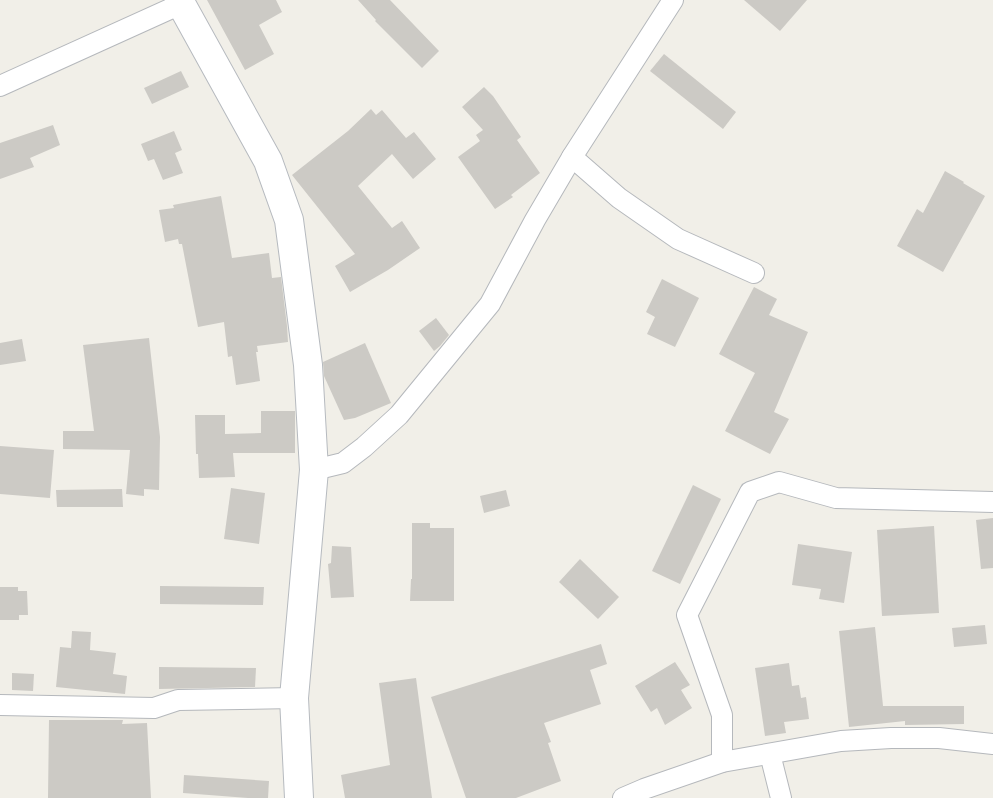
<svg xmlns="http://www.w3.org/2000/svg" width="993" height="798" viewBox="0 0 993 798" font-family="'Open Sans',sans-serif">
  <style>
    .building { fill: #cccac5 }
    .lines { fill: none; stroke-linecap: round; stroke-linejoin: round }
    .street-casing { stroke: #b5b8bc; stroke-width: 22 }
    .secondary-casing { stroke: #b6babf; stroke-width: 30 }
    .street { stroke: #fff; stroke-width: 20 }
    .secondary { stroke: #fff; stroke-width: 28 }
  </style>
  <rect width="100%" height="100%" fill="#f1efe8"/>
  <!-- building -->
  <g class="building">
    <polygon points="207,0 276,0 282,12 259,25 274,54 245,70"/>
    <polygon points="358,0 390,0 439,51 422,68 375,21 376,20"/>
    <polygon points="744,0 807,0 780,31"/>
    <polygon points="664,54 736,112 723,129 650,71"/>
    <polygon points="181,71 189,87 152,104 144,88"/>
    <polygon points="484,87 493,96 521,137 517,140 540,173 511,195 513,197 495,209 458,157 480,141 476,135 483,130 462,107"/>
    <polygon points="371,109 376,115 382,110 406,138 414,132 436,159 413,179 392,154 358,186 392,228 402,221 420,248 388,270 350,292 335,266 355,254 292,175 348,131"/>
    <polygon points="53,125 60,145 30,158 34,167 0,179 0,143"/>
    <polygon points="174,131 182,150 175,153 183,173 163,180 154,159 148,161 141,144"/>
    <polygon points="945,171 964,182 963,183 985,196 943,272 897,246 917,209 923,213"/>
    <polygon points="221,196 232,258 269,253 272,278 281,277 287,326 288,342 257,346 258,352 256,352 260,381 236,385 232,356 228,357 224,322 198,327 182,244 179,244 178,239 165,242 159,210 174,208 173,205"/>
    <polygon points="662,279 699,298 675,347 647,334 655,317 646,312"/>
    <polygon points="754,287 777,299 769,315 808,332 774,412 789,419 770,454 725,431 755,373 719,354"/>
    <polygon points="436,318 449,335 440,346 434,351 419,331"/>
    <polygon points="149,338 160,437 159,490 144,489 144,496 126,494 130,450 63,449 63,431 94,431 83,345"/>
    <polygon points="22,339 26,361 0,365 0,343"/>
    <polygon points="365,343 391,403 355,418 344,420 324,376 323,362"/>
    <polygon points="261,411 295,411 295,453 233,453 235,477 199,478 198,454 196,454 195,415 225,415 225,434 261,433"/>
    <polygon points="0,446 54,450 50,498 0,494"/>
    <polygon points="693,485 721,499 680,584 652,571"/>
    <polygon points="231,488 265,493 259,544 224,539"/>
    <polygon points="122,489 123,507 57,507 56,490"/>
    <polygon points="506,490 510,506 484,513 480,496"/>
    <polygon points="993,518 993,568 981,569 976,520"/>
    <polygon points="412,523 430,523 430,528 454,528 454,601 410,601 411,579 412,579"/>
    <polygon points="934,526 939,613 882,616 877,530"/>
    <polygon points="798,544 852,552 844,603 819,599 821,589 792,585"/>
    <polygon points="332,546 351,547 354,597 331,598 328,564 331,563"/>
    <polygon points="580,559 619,597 598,619 559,582"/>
    <polygon points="160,586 264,587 263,605 160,604"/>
    <polygon points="0,587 18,587 18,591 27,591 28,615 19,615 19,620 0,620"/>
    <polygon points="985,625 987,644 954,647 952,628"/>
    <polygon points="875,627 883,706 964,706 964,724 905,725 905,721 849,727 839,631"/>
    <polygon points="72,631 91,632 90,650 116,653 113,674 127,676 125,694 56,687 60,647 71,648"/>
    <polygon points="601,644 607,664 590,670 601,704 544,723 551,742 548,743 561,781 516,798 466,798 431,697"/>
    <polygon points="675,662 690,685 681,690 692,708 665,725 657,708 651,712 635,686"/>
    <polygon points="789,663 792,686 799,685 801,698 806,697 809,719 784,722 786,733 765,736 755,668"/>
    <polygon points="159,667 256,668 255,687 159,689"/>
    <polygon points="12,673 34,674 33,691 12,690"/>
    <polygon points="416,678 432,798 345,798 341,775 390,765 379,683"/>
    <polygon points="49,720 123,720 122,724 147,723 151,798 48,798"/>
    <polygon points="184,775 269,781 268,798 248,798 183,793"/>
  </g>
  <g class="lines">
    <!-- street casing -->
    <g class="street-casing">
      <g id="street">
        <polyline points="0,86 181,4"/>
        <polyline points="572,157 619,198 678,239 754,273"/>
        <polyline points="314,470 343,463 364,447 399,415 490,304 535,220 572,157 673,0"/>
        <polyline points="0,705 154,708 178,700 294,698"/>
        <polyline points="770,754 781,798"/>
        <polyline points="722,762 722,715 687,615 750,492 779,482 836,498 993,502"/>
        <polyline points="623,798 644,789 722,762 841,741 891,738 939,738 993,744"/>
      </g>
    </g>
    <!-- secondary casing -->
    <g class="secondary-casing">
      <polyline id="secondary" points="179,0 268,161 289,220 308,365 314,470 294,698 299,798"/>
    </g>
    <!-- street -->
    <use href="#street" class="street"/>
    <!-- secondary -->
    <use href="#secondary" class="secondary"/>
  </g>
</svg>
